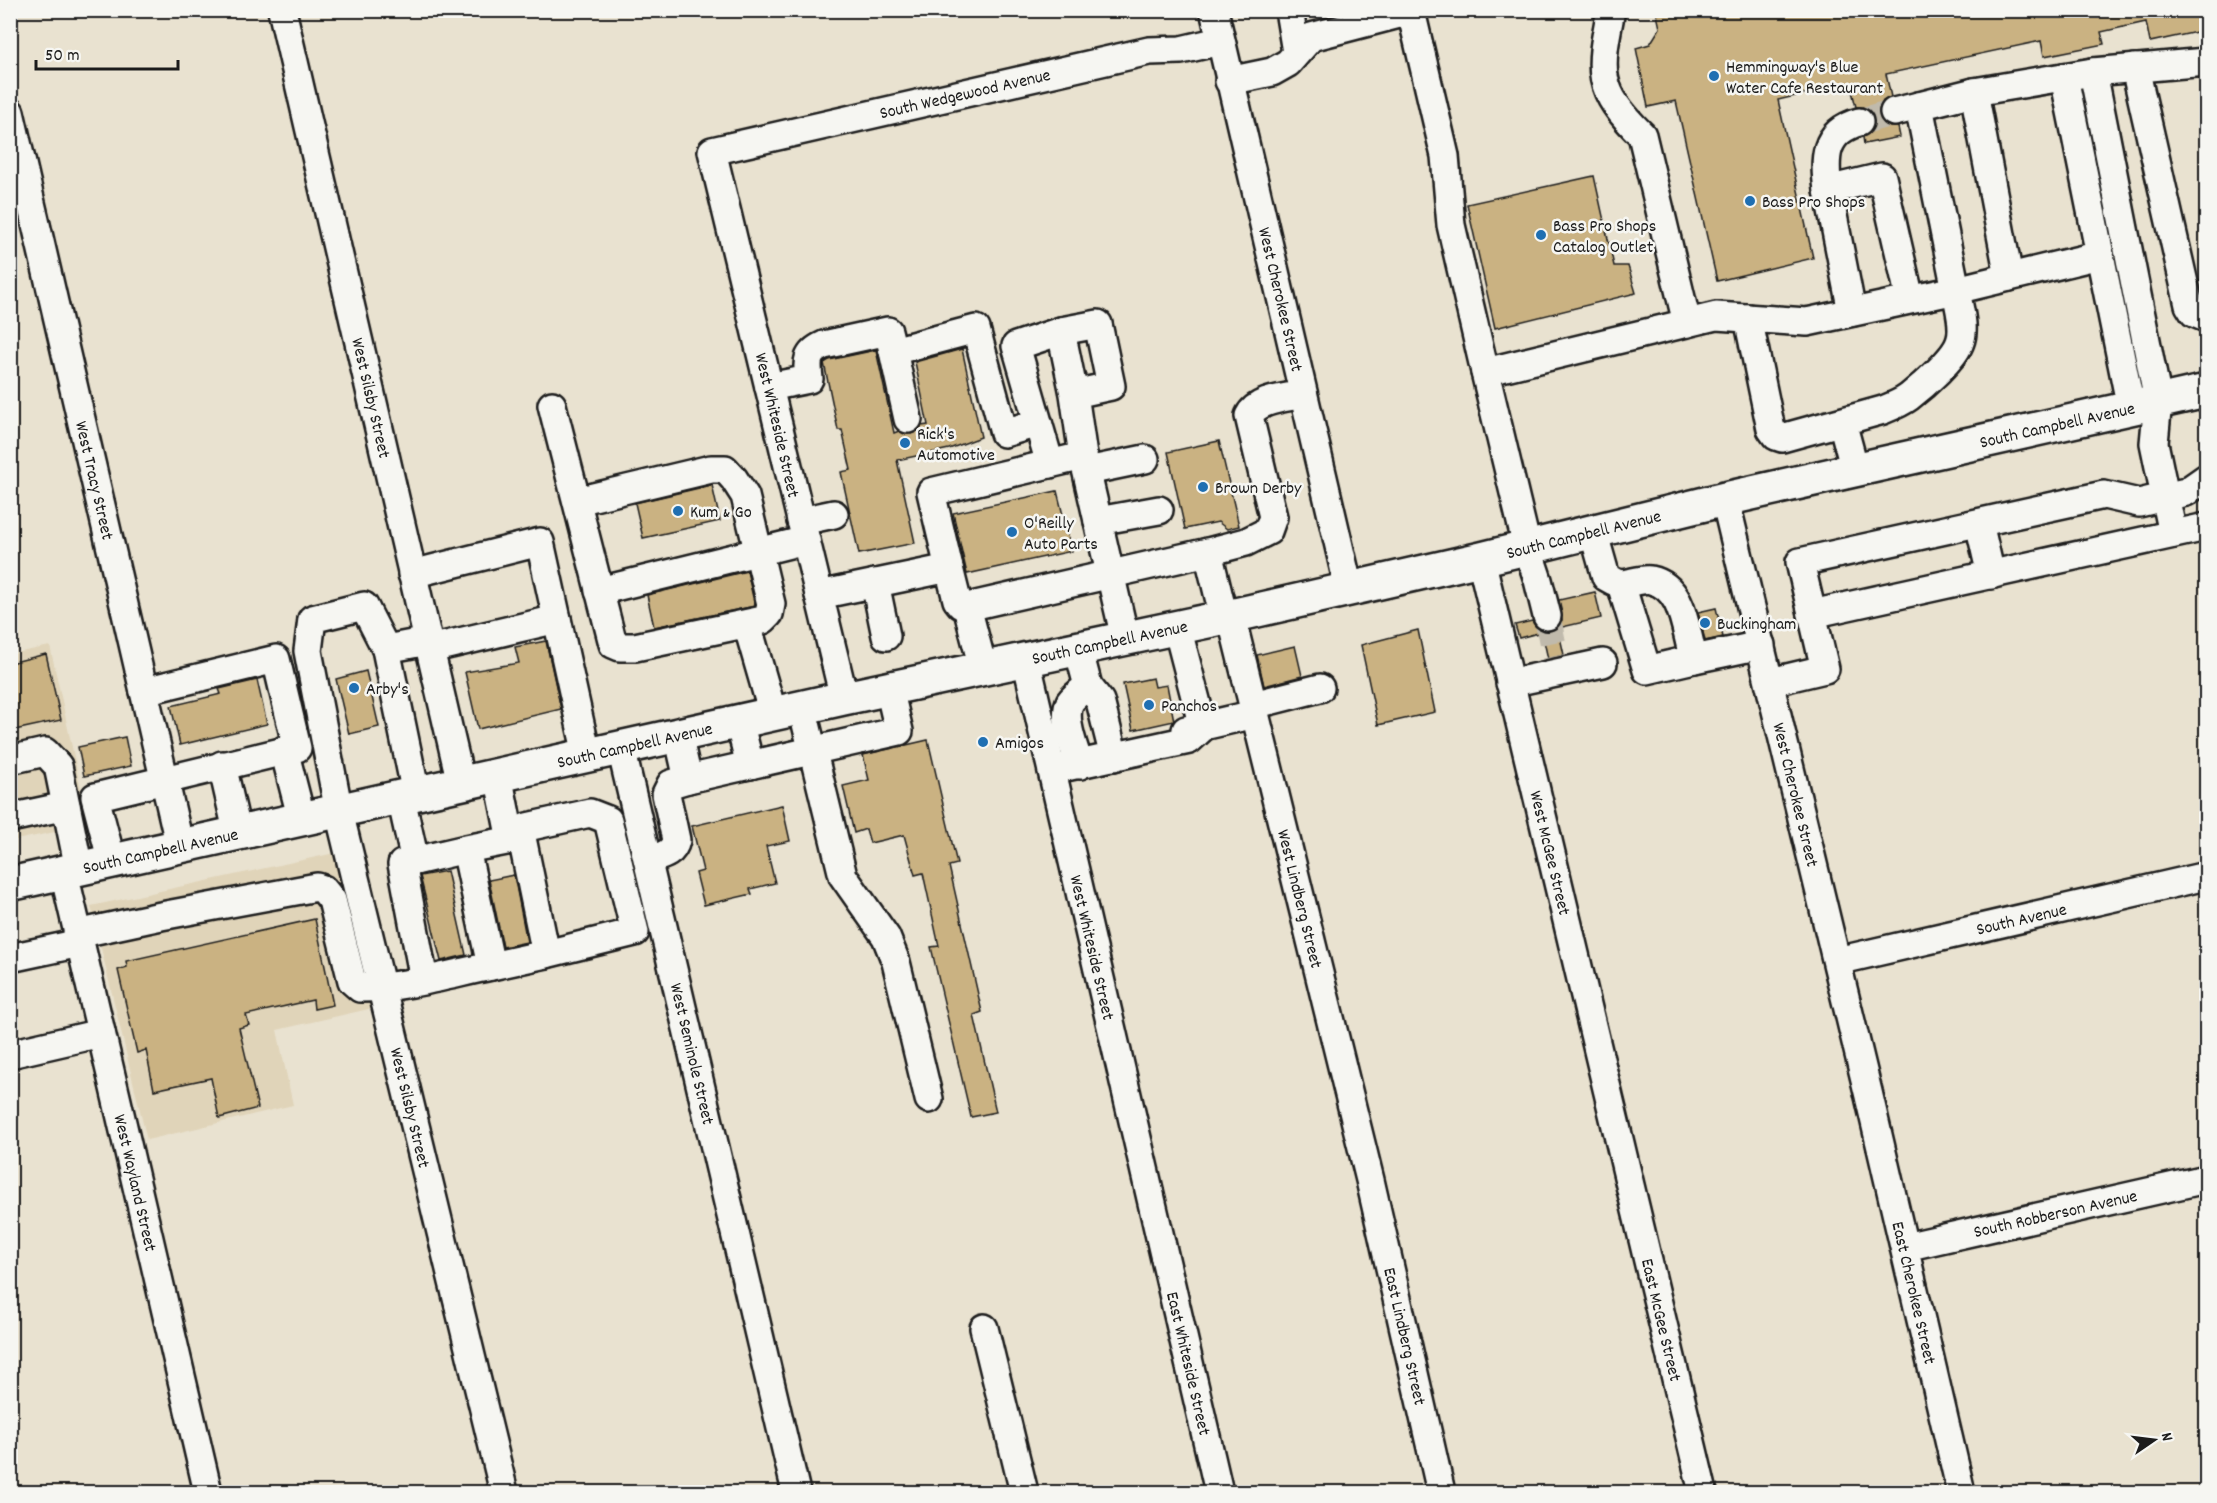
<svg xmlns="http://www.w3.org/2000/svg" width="2217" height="1503" viewBox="0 0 2217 1503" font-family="Dekko,sans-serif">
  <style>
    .built { fill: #e0d4b9 }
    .building { fill: #cab282; stroke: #1c1c1c; stroke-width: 1.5 }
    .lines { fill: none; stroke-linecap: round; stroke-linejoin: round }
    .minor-tunnel { stroke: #c0baac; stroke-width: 27; stroke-dasharray: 27 14; stroke-linecap: butt }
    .minor-casing { stroke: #1c1c1c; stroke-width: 32 }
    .major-casing { stroke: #1c1c1c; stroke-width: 38 }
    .minor { stroke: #f6f6f2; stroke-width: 27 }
    .major { stroke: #f6f6f2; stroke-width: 33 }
    .poi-dot { fill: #1f6fb2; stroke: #f6f6f2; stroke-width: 2 }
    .labels { text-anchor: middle; stroke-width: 5; stroke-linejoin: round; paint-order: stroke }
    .poi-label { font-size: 18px; fill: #1c1c1c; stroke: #f6f6f2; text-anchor: start }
    .street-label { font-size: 18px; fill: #1c1c1c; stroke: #f6f6f2 }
  </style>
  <rect width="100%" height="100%" fill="#e9e2d0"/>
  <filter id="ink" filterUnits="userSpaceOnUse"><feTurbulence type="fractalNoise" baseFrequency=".0167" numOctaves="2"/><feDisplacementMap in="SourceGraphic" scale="12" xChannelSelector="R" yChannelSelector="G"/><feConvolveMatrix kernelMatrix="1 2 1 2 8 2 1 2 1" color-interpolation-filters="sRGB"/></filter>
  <g filter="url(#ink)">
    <!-- built -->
    <g class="built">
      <polygon points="50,646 89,825 11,841 11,654"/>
      <polygon points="335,853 373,1008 277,1030 293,1105 147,1140 91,906"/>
    </g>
    <!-- building -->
    <g class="building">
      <polygon points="1656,10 2206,10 2206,30 2150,42 2146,22 2101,32 2104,44 2044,56 2041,41 1886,74 1891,97 1883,101 1879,108 1879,115 1883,123 1890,127 1898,127 1900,137 1864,144 1863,137 1872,131 1874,125 1874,117 1868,109 1862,107 1856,107 1850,83 1778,100 1813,258 1717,281 1676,101 1648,107 1636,48 1650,44 1660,28"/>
      <polygon points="1594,176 1614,266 1628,266 1636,293 1495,328 1467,204"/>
      <polygon points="962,349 981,437 949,449 897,460 915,543 859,554 841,472 851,470 842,430 838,430 824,363 829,360 876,350 894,433 899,431 911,434 918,431 921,426 928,425 915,362"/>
      <polygon points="1219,441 1239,526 1227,529 1218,522 1185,529 1168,452"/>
      <polygon points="712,485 720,521 643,538 635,503"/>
      <polygon points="1057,491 1072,551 967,574 953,513"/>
      <polygon points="747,571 755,606 654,627 647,595"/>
      <polygon points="1595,592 1601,618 1558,628 1564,655 1548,659 1542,632 1519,638 1515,625 1532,621 1536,627 1542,631 1551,631 1558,627 1562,620 1559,600"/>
      <polygon points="1716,608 1723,637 1705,641 1698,612"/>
      <polygon points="1418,630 1435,712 1378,725 1361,645"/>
      <polygon points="546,641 561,709 478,729 465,672 519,663 515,647"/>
      <polygon points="1295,646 1302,676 1264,686 1257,655"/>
      <polygon points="46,654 61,720 10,731 10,663"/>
      <polygon points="366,671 379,727 349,734 336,679"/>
      <polygon points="1153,678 1155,687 1167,685 1174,721 1133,730 1123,684"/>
      <polygon points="257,680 267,724 180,745 171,706 221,694 219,689"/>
      <polygon points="125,737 131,766 84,776 78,747"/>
      <polygon points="928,740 957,864 949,866 982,1012 974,1015 996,1112 971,1117 931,947 939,946 923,873 915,875 904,835 870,843 866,829 854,833 843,786 869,780 863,755"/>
      <polygon points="782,805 790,841 766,846 775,883 750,889 752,894 704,905 696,873 703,871 692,826"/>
      <polygon points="447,871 466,955 441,961 420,876"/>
      <polygon points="514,875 527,942 503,947 489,880"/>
      <polygon points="315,919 333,1005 314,1009 313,1000 246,1015 249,1025 239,1028 258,1108 219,1118 211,1078 154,1090 146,1050 137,1053 118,970 127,967 126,961"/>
    </g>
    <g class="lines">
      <!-- minor-tunnel -->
      <g class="minor-tunnel">
        <polyline points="1859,122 1894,112"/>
        <polyline points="1547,616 1556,660"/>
      </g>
      <!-- minor casing -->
      <g class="minor-casing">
        <g id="minor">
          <path id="s1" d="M282,10L461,783"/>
          <path id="s2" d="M1214,10L1349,589"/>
          <polyline points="1289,10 1296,52"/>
          <path d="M1611,10C1599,71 1595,89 1642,135L1687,323"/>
          <polyline points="2135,68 2189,305 2194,313 2206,318"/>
          <polyline points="2093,72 2158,401 2154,443 2173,534"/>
          <polyline points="2064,77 2131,408"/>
          <polyline points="1229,81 1272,72 1288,63 1311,37 1411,11 1445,156 1451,225 1485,372"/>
          <polyline points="1974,92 2009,277"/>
          <path id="s3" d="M10,112L180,847"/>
          <polyline points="1894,112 1919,106"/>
          <path d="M1828,190C1824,159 1823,132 1859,122"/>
          <polyline points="1852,312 1828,190 1882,177 1910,299"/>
          <path d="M1748,318L1771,429L1776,436L1782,438L1883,410C1893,406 1901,403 1909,397C1923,386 1955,358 1960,342C1966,327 1958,305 1956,290L2100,255"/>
          <polyline points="893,351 908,419"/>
          <path d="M769,387L809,379C807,361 806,353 824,345L888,331L893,351L976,329L1004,433L1038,423"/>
          <polyline points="1074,394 1111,386 1098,324 1061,331 1074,394 1083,456"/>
          <polyline points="552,405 613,644 620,647 635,647 763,620 769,614 771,604 745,496 734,479 725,469 711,469 577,501"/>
          <polyline points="1842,422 1855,470"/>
          <polyline points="1050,464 1016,346 1061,331"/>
          <polyline points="1087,471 1145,459"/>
          <path id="s4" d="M1725,499L1868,1092L1961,1492"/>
          <polyline points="801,521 834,514"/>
          <polyline points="1098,521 1159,510"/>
          <polyline points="1979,523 1991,575"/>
          <path d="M1593,531L1606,577C1611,580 1617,584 1623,584C1632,583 1643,578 1651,580C1685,587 1685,633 1694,659L1761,645"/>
          <path d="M1208,552L1246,542L1268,531L1273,517L1249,416C1257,399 1287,398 1303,394"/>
          <path id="s5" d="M1481,559L1703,1492"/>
          <polyline points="949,568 931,492 1083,456 1125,638"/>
          <polyline points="412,574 540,542 587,755"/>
          <polyline points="875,583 886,636"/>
          <polyline points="1621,584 1647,670 1694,659"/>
          <polyline points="599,591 806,540"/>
          <polyline points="819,595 949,568 957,600 961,605 967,607 1208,552 1224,618"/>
          <polyline points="967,607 983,668"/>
          <polyline points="1812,614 2206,527"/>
          <path id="s6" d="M1231,616L1370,1180L1441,1492"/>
          <polyline points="1547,616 1538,580 1527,547 1485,372 1716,316 1807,322 1956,290 1919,106 1974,92 2093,72 2206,62"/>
          <polyline points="747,624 773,714"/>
          <path id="s7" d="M428,641L386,649L364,606L312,619L308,651L339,812L504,1492"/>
          <polyline points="1078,648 1088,686 1100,701 1114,757"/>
          <polyline points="386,649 416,794"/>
          <polyline points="430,649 557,619"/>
          <path id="s8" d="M1026,659L1219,1492"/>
          <polyline points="1770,682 1825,669 1800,562 2104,495 2139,503 2186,492 2206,478"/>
          <polyline points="1510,683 1603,663"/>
          <path id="s9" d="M844,698L712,151L1149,51L1181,50L1220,41"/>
          <polyline points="1253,705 1320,688"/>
          <polyline points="802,707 843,876 886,937 896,962 929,1099"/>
          <polyline points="739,721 750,765"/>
          <polyline points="1186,730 1255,714"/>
          <polyline points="678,735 688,779 899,731 889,688"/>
          <path id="s10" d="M621,748L796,1492"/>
          <polyline points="284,750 302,820"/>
          <polyline points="10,760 45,752 58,766 79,869"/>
          <polyline points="222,765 238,835"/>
          <path d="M1080,765C1074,749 1062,718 1070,702C1074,696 1083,690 1088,686"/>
          <polyline points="1052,770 1189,740 1203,727 1177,627"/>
          <polyline points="498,775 511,840"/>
          <polyline points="401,798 415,861"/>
          <polyline points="10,818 66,806"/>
          <polyline points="522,838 527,827 590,813 608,820 635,932 546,954"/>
          <polyline points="466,849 522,838 546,954 491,966"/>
          <path d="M648,860C660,856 673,855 676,840L666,794L671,784L688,779"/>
          <polyline points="112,862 95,797 297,748 276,659 144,691"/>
          <path id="s11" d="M64,873L208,1492"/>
          <path d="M77,934L161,916L317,887L323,889L332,900L352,981L360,988C404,988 448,975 491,966L466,849L402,864L424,980"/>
          <polyline points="10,958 80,943"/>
          <path id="s12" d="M1837,961L2206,876"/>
          <polyline points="10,1054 101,1033"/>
          <path id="s13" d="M1905,1247L2206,1179"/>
          <polyline points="984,1328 1024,1492"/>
        </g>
      </g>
      <!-- major casing -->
      <g class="major-casing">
        <g id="major">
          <path id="s14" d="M10,884L844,698L1231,616L1481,559L1725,499L2206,391"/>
        </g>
      </g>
      <!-- minor -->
      <use href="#minor" class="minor"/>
      <!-- major -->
      <use href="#major" class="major"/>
    </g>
  </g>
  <!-- markers -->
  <g class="poi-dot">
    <circle cx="1714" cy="76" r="6"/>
    <circle cx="1750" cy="201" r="6"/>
    <circle cx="1541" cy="235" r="6"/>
    <circle cx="905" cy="443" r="6"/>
    <circle cx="1203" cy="487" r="6"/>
    <circle cx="678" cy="511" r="6"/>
    <circle cx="1012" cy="532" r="6"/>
    <circle cx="1705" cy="623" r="6"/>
    <circle cx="354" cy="688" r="6"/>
    <circle cx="1149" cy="705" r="6"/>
    <circle cx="983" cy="742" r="6"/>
  </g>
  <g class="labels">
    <!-- poi labels -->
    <g class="poi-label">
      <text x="1726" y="72">Hemmingway's Blue<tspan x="1726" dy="21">Water Cafe Restaurant</tspan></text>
      <text x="1762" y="207">Bass Pro Shops</text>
      <text x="1553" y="231">Bass Pro Shops<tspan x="1553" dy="21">Catalog Outlet</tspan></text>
      <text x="917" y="439">Rick's<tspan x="917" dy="21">Automotive</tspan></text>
      <text x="1215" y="493">Brown Derby</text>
      <text x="690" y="517">Kum &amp; Go</text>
      <text x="1024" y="528">O'Reilly<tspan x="1024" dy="21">Auto Parts</tspan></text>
      <text x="1717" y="629">Buckingham</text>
      <text x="366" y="694">Arby's</text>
      <text x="1161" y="711">Panchos</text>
      <text x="995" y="748">Amigos</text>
    </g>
    <!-- street labels -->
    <g class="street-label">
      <text dy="6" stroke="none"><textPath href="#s9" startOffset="822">South Wedgewood Avenue</textPath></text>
      <text dy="6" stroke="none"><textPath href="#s2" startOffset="297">West Cherokee Street</textPath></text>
      <text dy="6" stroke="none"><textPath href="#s1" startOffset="398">West Silsby Street</textPath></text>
      <text dy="6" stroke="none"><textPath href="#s14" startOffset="2098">South Campbell Avenue</textPath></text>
      <text transform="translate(778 425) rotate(77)" y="6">West Whiteside Street</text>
      <text dy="6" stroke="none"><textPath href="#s3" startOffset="378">West Tracy Street</textPath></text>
      <text dy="6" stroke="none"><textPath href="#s14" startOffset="1612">South Campbell Avenue</textPath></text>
      <text dy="6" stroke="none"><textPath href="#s14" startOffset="1126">South Campbell Avenue</textPath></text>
      <text dy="6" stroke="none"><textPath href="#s14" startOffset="640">South Campbell Avenue</textPath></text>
      <text dy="6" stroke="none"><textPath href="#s4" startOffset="304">West Cherokee Street</textPath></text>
      <text dy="6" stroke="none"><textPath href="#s14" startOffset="154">South Campbell Avenue</textPath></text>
      <text dy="6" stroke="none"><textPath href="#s5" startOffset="302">West McGee Street</textPath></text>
      <text dy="6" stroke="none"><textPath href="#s6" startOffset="291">West Lindberg Street</textPath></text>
      <text dy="6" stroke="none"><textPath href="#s12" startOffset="189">South Avenue</textPath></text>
      <text dy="6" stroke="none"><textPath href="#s8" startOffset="296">West Whiteside Street</textPath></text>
      <text dy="6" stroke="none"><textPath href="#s10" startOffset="314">West Seminole Street</textPath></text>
      <text dy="6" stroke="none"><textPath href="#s7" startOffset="645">West Silsby Street</textPath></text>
      <text dy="6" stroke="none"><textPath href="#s11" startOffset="318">West Wayland Street</textPath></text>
      <text dy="6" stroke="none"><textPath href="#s13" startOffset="154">South Robberson Avenue</textPath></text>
      <text dy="6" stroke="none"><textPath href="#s4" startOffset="816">East Cherokee Street</textPath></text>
      <text dy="6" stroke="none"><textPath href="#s5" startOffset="782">East McGee Street</textPath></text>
      <text dy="6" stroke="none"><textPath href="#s6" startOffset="741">East Lindberg Street</textPath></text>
      <text dy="6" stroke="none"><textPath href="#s8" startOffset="723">East Whiteside Street</textPath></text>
    </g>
  </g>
  <!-- margin -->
  <rect width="2217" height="1503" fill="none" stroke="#f6f6f2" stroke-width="36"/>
  <rect x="18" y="18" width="2181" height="1467" fill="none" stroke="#1c1c1c" stroke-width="2" filter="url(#ink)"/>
  <!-- north arrow -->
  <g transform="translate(2154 1440) rotate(76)" stroke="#f6f6f2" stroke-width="4.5" paint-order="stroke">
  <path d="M0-4.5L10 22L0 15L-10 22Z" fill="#1c1c1c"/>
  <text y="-9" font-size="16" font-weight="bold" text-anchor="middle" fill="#1c1c1c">N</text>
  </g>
  <!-- scale -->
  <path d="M36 60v9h142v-9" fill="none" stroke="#1c1c1c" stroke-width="3"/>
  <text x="45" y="60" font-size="18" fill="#1c1c1c" stroke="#f6f6f2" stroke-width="4.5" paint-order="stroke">50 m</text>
</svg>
